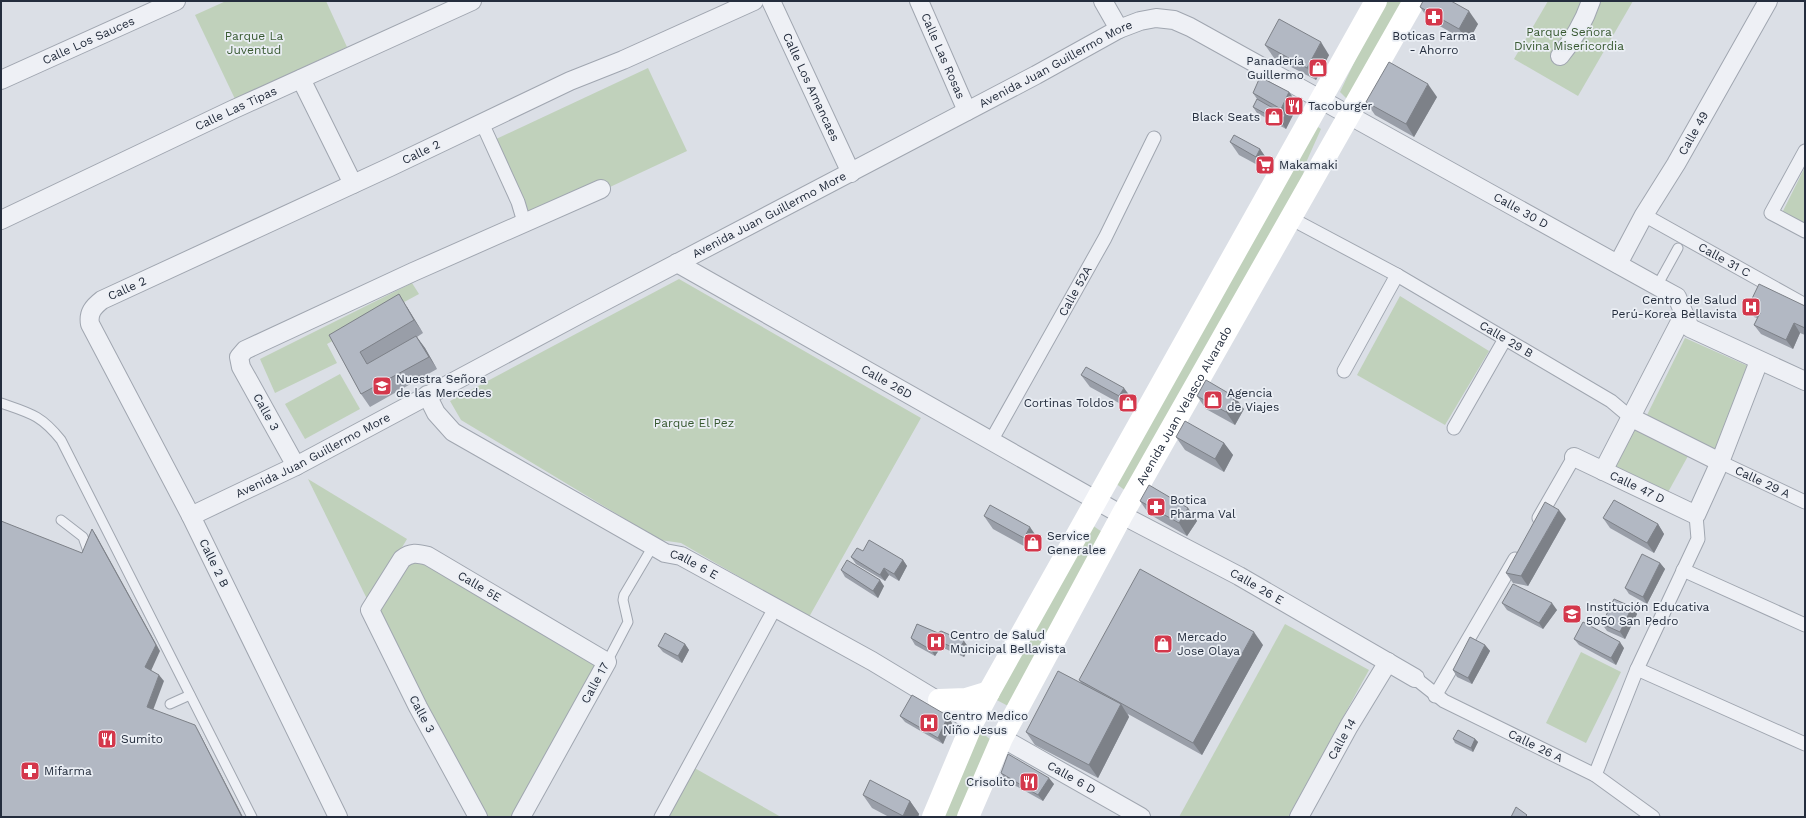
<svg xmlns="http://www.w3.org/2000/svg" width="1806" height="818" viewBox="0 0 1806 818" font-family="'Work Sans',sans-serif">
  <style>
    .green { fill: #c0d1bb }
    .lines { fill: none; stroke-linecap: round; stroke-linejoin: round }
    .service-casing { stroke: #a0a6b0; stroke-width: 11 }
    .pedestrian-casing { stroke: #a0a6b0; stroke-width: 15 }
    .minor-casing { stroke: #a0a6b0; stroke-width: 20 }
    .service { stroke: #eef0f5; stroke-width: 9 }
    .pedestrian { stroke: #eef0f5; stroke-width: 13 }
    .minor { stroke: #eef0f5; stroke-width: 18 }
    .secondary { stroke: #fff; stroke-width: 22 }
    .wall { fill: #999ea8 }
    .shaded-wall { fill: #7d8188 }
    .building { fill: #b2b8c3; stroke: #7d8188 }
    .labels { text-anchor: middle; stroke-width: 3.5; stroke-linejoin: round; paint-order: stroke }
    .park-label { font-size: 12px; fill: #385931; stroke: #eaeef4 }
    .poi-label { font-size: 12px; fill: #242d3d; stroke: #eaeef4; text-anchor: start }
    .street-label { font-size: 12px; fill: #242d3d; stroke: #eaeef4 }
  </style>
  <rect width="100%" height="100%" fill="#dbdfe6"/>
  <!-- green -->
  <g class="green">
    <polygon points="226,1 326,1 347,47 235,99 195,15"/>
    <polygon points="1387,1 1406,1 1350,102 1340,92 1362,46"/>
    <polygon points="1548,1 1633,1 1578,96 1514,59"/>
    <polygon points="648,68 687,151 533,223 494,140"/>
    <polygon points="1315,125 1321,129 1304,167 1303,183 1126,491 1115,483"/>
    <polygon points="1805,167 1805,225 1782,213"/>
    <polygon points="679,279 921,418 809,617 681,543 660,540 461,420 450,401"/>
    <polygon points="412,283 419,294 327,344 337,363 275,393 260,359"/>
    <polygon points="1400,296 1489,351 1445,425 1357,375"/>
    <polygon points="1685,338 1748,366 1715,451 1647,415"/>
    <polygon points="340,374 360,409 305,439 285,404"/>
    <polygon points="1634,426 1688,456 1667,494 1613,465"/>
    <polygon points="308,479 407,539 371,599 368,601"/>
    <polygon points="1092,525 1105,534 1010,707 991,697"/>
    <polygon points="417,558 600,660 511,817 481,817 379,608 406,561"/>
    <polygon points="1285,624 1369,670 1288,817 1179,817"/>
    <polygon points="1581,652 1621,672 1586,743 1546,723"/>
    <polygon points="979,730 992,741 961,817 943,817"/>
    <polygon points="691,766 781,817 665,817"/>
  </g>
  <g class="lines">
    <!-- service casing -->
    <g class="service-casing">
      <g id="service">
        <polyline points="1657,286 1678,248"/>
        <path d="M1,403C30,413 41,415 61,440L252,817"/>
        <polyline points="61,520 83,537 89,554"/>
        <polyline points="607,662 628,622 623,600 624,595 653,546"/>
        <polyline points="170,704 190,695"/>
      </g>
    </g>
    <!-- pedestrian casing -->
    <g class="pedestrian-casing">
      <g id="pedestrian">
        <polyline points="482,123 518,202 524,222"/>
        <polyline points="1805,151 1771,213 1805,231"/>
        <path id="s1" d="M1644,215L1805,305"/>
        <path id="s2" d="M1290,218L1397,275L1611,401L1630,417"/>
        <polyline points="1344,371 1397,275"/>
        <polyline points="1454,428 1505,339"/>
        <path id="s3" d="M991,441L1105,238L1154,138"/>
        <path id="s4" d="M1720,462L1805,502"/>
        <polyline points="1539,518 1574,457"/>
        <polyline points="1683,570 1805,625"/>
        <polyline points="1637,669 1805,744"/>
        <path id="s5" d="M1415,678L1444,701L1595,775L1653,817"/>
        <polyline points="1435,696 1515,559"/>
        <polyline points="1595,775 1637,669 1698,539 1696,515"/>
        <polyline points="661,817 775,608"/>
      </g>
    </g>
    <!-- minor casing -->
    <g class="minor-casing">
      <g id="minor">
        <path id="s6" d="M771,1L851,173"/>
        <path id="s7" d="M919,1L967,111"/>
        <polyline points="1103,1 1119,29"/>
        <path d="M1560,56C1574,39 1584,22 1591,1"/>
        <polyline points="301,79 353,184"/>
        <path id="s8" d="M1,80L176,1"/>
        <path id="s9" d="M1,220L232,110L472,1"/>
        <path id="s10" d="M677,263L1122,515L1239,576L1415,678"/>
        <path id="s11" d="M1618,264L1644,215L1676,164L1768,1"/>
        <path id="s12" d="M427,395L436,413L453,432L653,546L665,553L681,556L872,661L973,722"/>
        <polyline points="1630,417 1720,462"/>
        <path id="s13" d="M1574,457L1696,515L1720,462L1759,361"/>
        <polyline points="296,466 241,367 239,357 245,350 413,272 601,189"/>
        <polyline points="1603,471 1684,314"/>
        <path id="s14" d="M191,516L296,466L582,313L1036,75L1119,29L1140,21L1156,18L1174,20L1190,27L1657,286L1677,297L1690,328L1805,381"/>
        <path id="s15" d="M1002,738L1141,817"/>
        <path id="s16" d="M338,817L191,516L90,324C88,313 93,307 102,300L390,167L570,81L623,60L754,1"/>
        <path id="s17" d="M478,817L418,707L370,610L402,559C411,552 417,553 428,556L607,662L521,817"/>
        <path id="s18" d="M1299,817L1349,726L1388,662"/>
      </g>
    </g>
    <!-- service -->
    <use href="#service" class="service"/>
    <!-- pedestrian -->
    <use href="#pedestrian" class="pedestrian"/>
    <!-- minor -->
    <use href="#minor" class="minor"/>
    <!-- secondary -->
    <g class="secondary">
      <polyline points="939,700 966,699 989,692"/>
      <polyline points="933,817 973,722 990,690 1376,1"/>
      <path id="s19" d="M968,817L1002,738L1122,515L1414,1"/>
    </g>
  </g>
  <!-- wall -->
  <g class="wall">
    <polygon points="1420,7 1478,24 1468,42 1429,20"/>
    <polygon points="1265,45 1329,55 1316,80 1274,58"/>
    <polygon points="1289,92 1298,105 1286,129 1257,113 1253,107 1257,99 1253,93"/>
    <polygon points="1437,97 1414,137 1375,115 1366,102"/>
    <polygon points="1230,142 1260,149 1269,162 1265,169 1239,155"/>
    <polygon points="1805,306 1805,335 1800,333 1793,349 1761,334 1754,325 1757,318 1754,317 1748,307"/>
    <polygon points="407,307 423,333 417,337 425,348 437,369 370,407 361,394 329,335"/>
    <polygon points="1081,375 1133,400 1128,408 1090,387"/>
    <polygon points="1197,396 1244,409 1235,425 1206,409"/>
    <polygon points="1176,437 1224,443 1233,455 1224,472 1185,450"/>
    <polygon points="1140,501 1188,508 1197,521 1187,536 1149,514"/>
    <polygon points="984,516 1039,540 1033,551 993,529"/>
    <polygon points="1603,518 1658,524 1664,534 1654,553 1610,528"/>
    <polygon points="1566,519 1528,586 1513,583 1506,573"/>
    <polygon points="863,551 903,560 907,566 899,581 889,575 885,581 856,564 851,557"/>
    <polygon points="1660,563 1665,569 1647,604 1629,594 1625,588"/>
    <polygon points="841,570 884,586 878,598 845,577"/>
    <polygon points="1502,603 1557,610 1543,629 1507,610"/>
    <polygon points="1632,607 1637,614 1625,639 1607,631 1602,624"/>
    <polygon points="917,624 969,648 964,657 941,647 935,656 915,645 911,638"/>
    <polygon points="1574,639 1624,648 1616,665 1579,645"/>
    <polygon points="685,644 689,650 682,663 663,652 658,646"/>
    <polygon points="1263,645 1202,755 1128,714 1129,717 1098,778 1035,745 1026,732 1082,684 1079,680"/>
    <polygon points="1485,645 1490,651 1472,684 1457,677 1453,670"/>
    <polygon points="900,716 952,723 943,744 905,722"/>
    <polygon points="1453,739 1475,739 1478,742 1473,752 1455,743"/>
    <polygon points="1001,773 1054,784 1043,801 1005,780"/>
    <polygon points="863,795 910,801 919,814 918,817 889,817 872,808"/>
  </g>
  <!-- shaded-wall -->
  <g class="shaded-wall">
    <polygon points="1469,11 1478,24 1468,42 1459,29"/>
    <polygon points="1321,42 1329,55 1316,80 1307,68"/>
    <polygon points="1428,84 1437,97 1414,137 1406,124"/>
    <polygon points="1289,92 1298,105 1286,129 1281,122 1285,115 1281,109"/>
    <polygon points="1260,149 1269,162 1265,169 1256,157"/>
    <polygon points="399,294 423,333 414,320"/>
    <polygon points="1794,323 1800,333 1793,349 1786,340"/>
    <polygon points="416,336 425,348 437,369 429,357"/>
    <polygon points="1124,388 1133,400 1128,408 1119,396"/>
    <polygon points="1235,397 1244,409 1235,425 1226,412"/>
    <polygon points="1224,443 1233,455 1224,472 1215,459"/>
    <polygon points="1188,508 1197,521 1187,536 1179,523"/>
    <polygon points="1559,510 1566,519 1528,586 1521,576"/>
    <polygon points="1658,524 1664,534 1654,553 1647,543"/>
    <polygon points="1030,527 1039,540 1033,551 1024,538"/>
    <polygon points="92,529 96,535 160,651 150,673 145,667"/>
    <polygon points="903,560 907,566 899,581 894,574"/>
    <polygon points="1660,563 1665,569 1647,604 1643,597"/>
    <polygon points="884,568 889,575 885,581 880,575"/>
    <polygon points="880,580 884,586 878,598 873,591"/>
    <polygon points="1552,603 1557,610 1543,629 1539,623"/>
    <polygon points="1632,607 1637,614 1625,639 1620,632"/>
    <polygon points="1254,632 1263,645 1202,755 1193,743"/>
    <polygon points="936,640 941,647 935,656 931,650"/>
    <polygon points="964,641 969,648 964,657 959,650"/>
    <polygon points="1620,642 1624,648 1616,665 1611,658"/>
    <polygon points="685,644 689,650 682,663 678,656"/>
    <polygon points="1485,645 1490,651 1472,684 1468,678"/>
    <polygon points="159,675 164,681 152,713 147,707"/>
    <polygon points="1121,704 1129,717 1098,778 1089,765"/>
    <polygon points="948,716 952,723 943,744 938,738"/>
    <polygon points="195,725 199,732 243,817 242,817"/>
    <polygon points="1475,739 1478,742 1473,752 1471,748"/>
    <polygon points="1049,778 1054,784 1043,801 1038,795"/>
    <polygon points="910,801 919,814 918,817 903,817 903,816"/>
  </g>
  <!-- building -->
  <g class="building">
    <polygon points="1423,1 1451,1 1469,11 1459,29 1420,7"/>
    <polygon points="1279,19 1321,42 1307,68 1265,45"/>
    <polygon points="1389,62 1428,84 1406,124 1366,102"/>
    <polygon points="1260,77 1289,92 1281,109 1253,93"/>
    <polygon points="1257,99 1285,115 1281,122 1253,107"/>
    <polygon points="1234,135 1260,149 1256,157 1230,142"/>
    <polygon points="1759,284 1805,306 1805,328 1794,323 1786,340 1754,325 1760,313 1748,307"/>
    <polygon points="399,294 414,320 360,352 367,364 416,336 429,357 361,394 329,335"/>
    <polygon points="1086,367 1124,388 1119,396 1081,375"/>
    <polygon points="1206,380 1235,397 1226,412 1197,396"/>
    <polygon points="1185,421 1224,443 1215,459 1176,437"/>
    <polygon points="1149,485 1188,508 1179,523 1140,501"/>
    <polygon points="1614,500 1658,524 1647,543 1603,518"/>
    <polygon points="1545,502 1559,510 1521,576 1506,573"/>
    <polygon points="990,505 1030,527 1024,538 984,516"/>
    <polygon points="1,521 82,553 92,529 156,645 145,667 159,675 147,707 195,725 242,817 1,817"/>
    <polygon points="869,540 903,560 894,574 884,568 880,575 851,557 857,548 863,551"/>
    <polygon points="1642,554 1660,563 1643,597 1625,588"/>
    <polygon points="847,560 880,580 873,591 841,570"/>
    <polygon points="1140,569 1254,632 1193,743 1079,680"/>
    <polygon points="1513,584 1552,603 1539,623 1502,603"/>
    <polygon points="1614,599 1632,607 1620,632 1602,624"/>
    <polygon points="1583,622 1620,642 1611,658 1574,639"/>
    <polygon points="917,624 938,633 941,631 964,641 959,650 936,640 931,650 911,638"/>
    <polygon points="665,633 685,644 678,656 658,646"/>
    <polygon points="1470,637 1485,645 1468,678 1453,670"/>
    <polygon points="1058,671 1121,704 1089,765 1026,732"/>
    <polygon points="912,695 948,716 938,738 900,716"/>
    <polygon points="1458,730 1475,739 1471,748 1453,739"/>
    <polygon points="1008,754 1049,778 1038,795 1001,773"/>
    <polygon points="870,780 910,801 903,816 863,795"/>
    <polygon points="1516,807 1527,815 1525,817 1511,817"/>
  </g>
  <!-- icons -->
  <defs>
    <g id="pharmacy-square" transform="scale(1)"><rect x="-9" y="-9" width="18" height="18" rx="4" fill="#d4374b" stroke="#eaeef4"/><path d="M-2-6h4v4h4v4h-4v4h-4v-4h-4v-4h4Z" fill="#fff"/></g>
    <g id="shop-square" transform="scale(1)"><rect x="-9" y="-9" width="18" height="18" rx="4" fill="#d4374b" stroke="#eaeef4"/><path d="M-5-2.5h2.3a2.7 3.5 0 0 1 5.4 0H5L5.5 6h-11ZM-1.5-2.5h3a1.5 2.3 0 0 0-3 0Z" fill="#fff"/></g>
    <g id="restaurant-square" transform="scale(1)"><rect x="-9" y="-9" width="18" height="18" rx="4" fill="#d4374b" stroke="#eaeef4"/><path d="M-5-6h1v4h1v-4h1v4h1v-4h1v5L-1.5 .5V6h-2V.5L-5-1ZM5-6V6H3V1.5H1.5Q1.5-4 5-6Z" fill="#fff"/></g>
    <g id="supermarket-square" transform="scale(1)"><rect x="-9" y="-9" width="18" height="18" rx="4" fill="#d4374b" stroke="#eaeef4"/><path d="M-6-5.5h2.5l.6 2H6L4.5 2H-2.5L-4.4-4H-6ZM-1.5 3.2a1.3 1.3 0 1 0 .1 0ZM3 3.2a1.3 1.3 0 1 0 .1 0Z" fill="#fff"/></g>
    <g id="hospital-square" transform="scale(1)"><rect x="-9" y="-9" width="18" height="18" rx="4" fill="#d4374b" stroke="#eaeef4"/><path d="M-5-5h3v3.5h4V-5h3V5h-3V1.5h-4V5h-3Z" fill="#fff"/></g>
    <g id="university-square" transform="scale(1)"><rect x="-9" y="-9" width="18" height="18" rx="4" fill="#d4374b" stroke="#eaeef4"/><path d="M0-5L7-2L0 1L-7-2ZM-4 1L0 2.5L4 1V4Q0 6-4 4Z" fill="#fff"/></g>
    <g id="school-square" transform="scale(1)"><rect x="-9" y="-9" width="18" height="18" rx="4" fill="#d4374b" stroke="#eaeef4"/><path d="M0-5L7-2L0 1L-7-2ZM-4 1L0 2.5L4 1V4Q0 6-4 4Z" fill="#fff"/></g>
  </defs>
  <g fill-rule="evenodd">
    <use href="#pharmacy-square" x="1434" y="17"/>
    <use href="#shop-square" x="1318" y="68"/>
    <use href="#restaurant-square" x="1294" y="106"/>
    <use href="#shop-square" x="1274" y="117"/>
    <use href="#supermarket-square" x="1265" y="165"/>
    <use href="#hospital-square" x="1751" y="307"/>
    <use href="#university-square" x="382" y="386"/>
    <use href="#shop-square" x="1213" y="400"/>
    <use href="#shop-square" x="1128" y="403"/>
    <use href="#pharmacy-square" x="1156" y="507"/>
    <use href="#shop-square" x="1033" y="543"/>
    <use href="#school-square" x="1572" y="614"/>
    <use href="#hospital-square" x="936" y="642"/>
    <use href="#shop-square" x="1163" y="644"/>
    <use href="#hospital-square" x="929" y="723"/>
    <use href="#restaurant-square" x="107" y="739"/>
    <use href="#pharmacy-square" x="30" y="771"/>
    <use href="#restaurant-square" x="1029" y="782"/>
  </g>
  <g class="labels">
    <!-- park labels -->
    <g class="park-label">
      <text x="1569" y="36">Parque Señora<tspan x="1569" dy="14">Divina Misericordia</tspan></text>
      <text x="254" y="40">Parque La<tspan x="254" dy="14">Juventud</tspan></text>
      <text x="694" y="427">Parque El Pez</text>
    </g>
    <!-- poi labels -->
    <g class="poi-label">
      <text x="1434" y="40" text-anchor="middle">Boticas Farma<tspan x="1434" dy="14">- Ahorro</tspan></text>
      <text x="1304" y="65" text-anchor="end">Panadería<tspan x="1304" dy="14">Guillermo</tspan></text>
      <text x="1308" y="110">Tacoburger</text>
      <text x="1260" y="121" text-anchor="end">Black Seats</text>
      <text x="1279" y="169">Makamaki</text>
      <text x="1737" y="304" text-anchor="end">Centro de Salud<tspan x="1737" dy="14">Perú-Korea Bellavista</tspan></text>
      <text x="396" y="383">Nuestra Señora<tspan x="396" dy="14">de las Mercedes</tspan></text>
      <text x="1227" y="397">Agencia<tspan x="1227" dy="14">de Viajes</tspan></text>
      <text x="1114" y="407" text-anchor="end">Cortinas Toldos</text>
      <text x="1170" y="504">Botica<tspan x="1170" dy="14">Pharma Val</tspan></text>
      <text x="1047" y="540">Service<tspan x="1047" dy="14">Generalee</tspan></text>
      <text x="1586" y="611">Institución Educativa<tspan x="1586" dy="14">5050 San Pedro</tspan></text>
      <text x="950" y="639">Centro de Salud<tspan x="950" dy="14">Municipal Bellavista</tspan></text>
      <text x="1177" y="641">Mercado<tspan x="1177" dy="14">Jose Olaya</tspan></text>
      <text x="943" y="720">Centro Medico<tspan x="943" dy="14">Niño Jesus</tspan></text>
      <text x="121" y="743">Sumito</text>
      <text x="44" y="775">Mifarma</text>
      <text x="1015" y="786" text-anchor="end">Crisolito</text>
    </g>
    <!-- street labels -->
    <g class="street-label">
      <text dy="4" stroke="none"><textPath href="#s8" startOffset="96">Calle Los Sauces</textPath></text>
      <text dy="4" stroke="none"><textPath href="#s7" startOffset="60">Calle Las Rosas</textPath></text>
      <text dy="4" stroke="none"><textPath href="#s14" startOffset="976">Avenida Juan Guillermo More</textPath></text>
      <text dy="4" stroke="none"><textPath href="#s6" startOffset="95">Calle Los Amancaes</textPath></text>
      <text dy="4" stroke="none"><textPath href="#s9" startOffset="260">Calle Las Tipas</textPath></text>
      <text dy="4" stroke="none"><textPath href="#s11" startOffset="151">Calle 49</textPath></text>
      <text dy="4" stroke="none"><textPath href="#s16" startOffset="932">Calle 2</textPath></text>
      <text dy="4" stroke="none"><textPath href="#s14" startOffset="1501">Calle 30 D</textPath></text>
      <text dy="4" stroke="none"><textPath href="#s14" startOffset="652">Avenida Juan Guillermo More</textPath></text>
      <text dy="4" stroke="none"><textPath href="#s1" startOffset="92">Calle 31 C</textPath></text>
      <text dy="4" stroke="none"><textPath href="#s16" startOffset="608">Calle 2</textPath></text>
      <text dy="4" stroke="none"><textPath href="#s3" startOffset="172">Calle 52A</textPath></text>
      <text dy="4" stroke="none"><textPath href="#s2" startOffset="248">Calle 29 B</textPath></text>
      <text dy="4" stroke="none"><textPath href="#s10" startOffset="241">Calle 26D</textPath></text>
      <text dy="4" stroke="none"><textPath href="#s19" startOffset="465">Avenida Juan Velasco Alvarado</textPath></text>
      <text transform="translate(266 412) rotate(61)" y="4">Calle 3</text>
      <text dy="4" stroke="none"><textPath href="#s14" startOffset="136">Avenida Juan Guillermo More</textPath></text>
      <text dy="4" stroke="none"><textPath href="#s4" startOffset="47">Calle 29 A</textPath></text>
      <text dy="4" stroke="none"><textPath href="#s13" startOffset="70">Calle 47 D</textPath></text>
      <text transform="translate(214 563) rotate(64)" y="4">Calle 2 B</text>
      <text dy="4" stroke="none"><textPath href="#s12" startOffset="321">Calle 6 E</textPath></text>
      <text dy="4" stroke="none"><textPath href="#s17" startOffset="381">Calle 5E</textPath></text>
      <text dy="4" stroke="none"><textPath href="#s10" startOffset="664">Calle 26 E</textPath></text>
      <text transform="translate(595 683) rotate(-61)" y="4">Calle 17</text>
      <text transform="translate(422 714) rotate(62)" y="4">Calle 3</text>
      <text dy="4" stroke="none"><textPath href="#s18" startOffset="89">Calle 14</textPath></text>
      <text dy="4" stroke="none"><textPath href="#s5" startOffset="139">Calle 26 A</textPath></text>
      <text dy="4" stroke="none"><textPath href="#s15" startOffset="80">Calle 6 D</textPath></text>
    </g>
  </g>
  <!-- border -->
  <rect width="1806" height="818" fill="none" stroke="#242d3d" stroke-width="4"/>
</svg>
